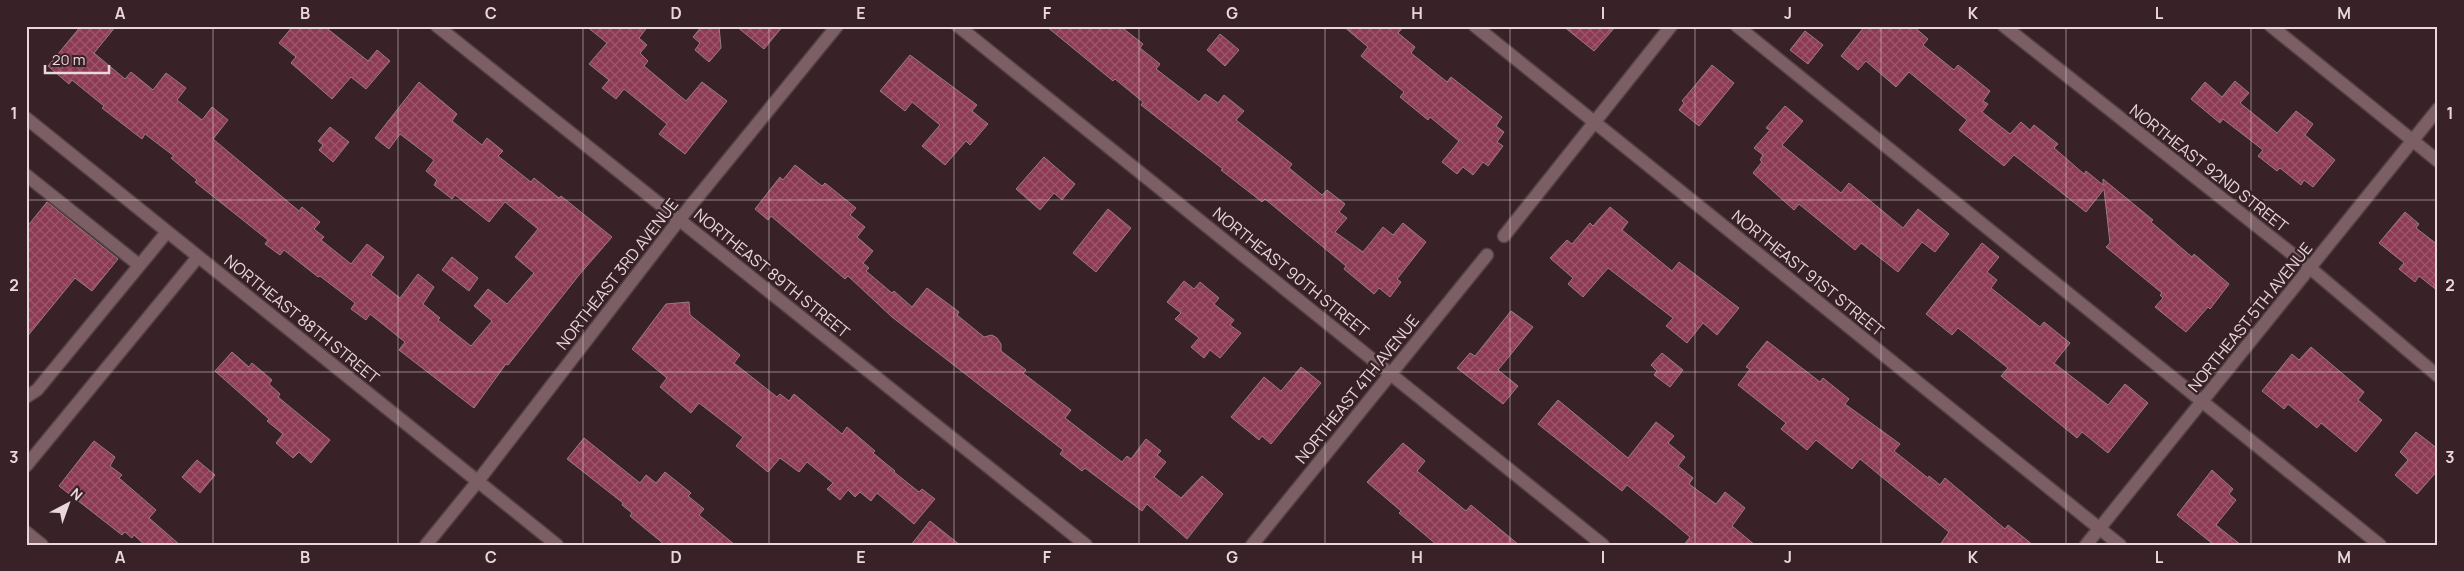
<svg xmlns="http://www.w3.org/2000/svg" width="2464" height="571" viewBox="0 0 2464 571" font-family="Manrope,sans-serif">
  <style>
    .building { fill: url(#building-cross-hatch); stroke: #987b82 }
    .lines { fill: none; stroke-linecap: round; stroke-linejoin: round }
    .lane-casing { stroke: #534045; stroke-width: 15 }
    .street-casing { stroke: #534045; stroke-width: 15 }
    .secondary-casing { stroke: #534045; stroke-width: 15 }
    .lane { stroke: #7b5f65; stroke-width: 12 }
    .street { stroke: #7b5f65; stroke-width: 12 }
    .secondary { stroke: #7b5f65; stroke-width: 12 }
    .grid { fill: none; stroke: #e8d8db; stroke-width: 1; stroke-opacity: 0.55 }
    .labels { text-anchor: middle; stroke-width: 5; stroke-linejoin: round; paint-order: stroke }
    .street-label { font-size: 16px; fill: #e8d8db; stroke: #382127 }
    .neatline { fill: none; stroke: #e8d8db; stroke-width: 2 }
    .grid-label { font-size: 16px; text-anchor: middle; font-weight: bold; fill: #e8d8db }
  </style>
  <defs>
    <pattern id="building-cross-hatch" width="8" height="8" patternUnits="userSpaceOnUse" patternTransform="scale(1.25)"><rect width="8" height="8" fill="#8d3b54"/><path d="M0 0l8 8M0 8l8-8" fill="none" stroke="#9d576c"/></pattern>
  </defs>
  <rect width="100%" height="100%" fill="#382127"/>
  <!-- building -->
  <g class="building">
    <polygon points="81,26 116,26 94,53 125,79 131,72 153,90 166,73 186,88 177,100 202,120 212,107 228,120 213,139 299,211 302,207 320,222 314,229 324,237 321,240 351,264 367,244 384,257 371,275 400,298 418,274 434,287 423,304 440,318 438,320 471,346 492,321 474,306 488,289 507,304 534,273 515,257 538,229 505,202 489,222 455,195 452,199 434,185 437,180 426,171 434,160 400,134 389,149 375,138 419,82 457,114 452,121 482,145 487,138 503,151 498,156 531,182 534,178 559,198 561,196 612,237 579,275 508,365 506,364 474,408 399,350 405,342 370,314 366,320 351,309 355,303 320,276 318,277 284,250 280,255 265,244 268,240 195,182 197,180 171,158 174,156 145,134 142,139 102,108 104,106 72,80 69,84 48,66"/>
    <polygon points="293,26 324,26 368,61 377,50 390,61 366,89 351,77 332,99 291,63 296,57 279,43"/>
    <polygon points="586,26 648,26 639,38 647,45 640,53 648,61 644,66 686,101 702,82 727,101 685,154 659,134 667,124 624,89 616,99 602,88 609,80 589,64 607,43"/>
    <polygon points="702,26 719,26 721,48 709,62 695,50 700,43 693,37"/>
    <polygon points="736,26 783,26 764,49"/>
    <polygon points="1046,26 1120,26 1143,44 1140,48 1160,64 1156,69 1199,102 1205,94 1218,103 1224,95 1244,111 1236,120 1292,164 1289,168 1322,195 1327,190 1345,204 1339,212 1347,218 1335,232 1363,252 1383,227 1393,235 1403,223 1426,242 1397,279 1401,282 1390,297 1379,288 1374,294 1344,269 1346,266 1265,199 1262,202 1221,170 1223,169 1141,105 1143,102 1115,79 1113,81"/>
    <polygon points="1343,26 1404,26 1398,33 1415,47 1411,53 1447,82 1451,77 1502,117 1496,126 1504,132 1497,142 1503,146 1488,166 1483,162 1473,175 1463,167 1457,174 1442,162 1459,141 1430,117 1428,120 1400,97 1404,92 1361,56 1368,47"/>
    <polygon points="1563,26 1616,26 1594,51"/>
    <polygon points="1865,26 1913,26 1928,39 1923,45 1954,70 1958,65 1990,91 1983,101 1988,104 1982,112 2010,134 2021,122 2030,130 2034,125 2058,144 2054,148 2084,174 2086,171 2103,185 2103,179 2153,220 2151,222 2192,257 2194,254 2229,284 2210,309 2208,307 2186,332 2155,307 2163,298 2160,295 2162,293 2106,247 2110,243 2104,189 2086,212 2014,155 2004,166 1959,130 1967,120 1909,72 1896,87 1866,61 1858,70 1841,56"/>
    <polygon points="1805,31 1823,45 1808,64 1790,50"/>
    <polygon points="1220,34 1239,50 1225,66 1207,50"/>
    <polygon points="910,55 977,105 972,111 988,124 970,145 966,141 945,165 922,146 940,125 912,102 905,111 880,91"/>
    <polygon points="1712,65 1734,83 1699,126 1679,110 1684,103 1682,101"/>
    <polygon points="2235,81 2249,93 2240,103 2277,133 2296,111 2313,124 2305,135 2335,160 2313,187 2304,180 2301,185 2280,168 2277,171 2258,156 2263,150 2223,119 2220,123 2191,99 2205,82 2222,97"/>
    <polygon points="1785,106 1803,121 1782,145 1841,193 1849,183 1903,228 1918,209 1949,234 1935,252 1922,242 1898,272 1861,243 1855,250 1799,204 1794,210 1753,173 1762,162 1760,160 1763,155 1754,148 1770,130 1766,128"/>
    <polygon points="330,127 349,142 333,162 319,150 323,145 318,141"/>
    <polygon points="1044,157 1075,184 1062,200 1054,193 1040,210 1016,189"/>
    <polygon points="795,165 822,186 825,183 856,208 850,215 865,227 857,237 873,251 863,263 869,268 866,271 892,293 894,291 912,307 927,288 959,312 957,315 984,337 992,335 997,338 1001,344 1001,351 1026,370 1023,373 1071,410 1065,418 1122,462 1127,456 1131,459 1146,439 1161,451 1157,455 1166,462 1154,477 1181,498 1202,476 1223,494 1187,539 1147,504 1142,511 1085,468 1082,471 1060,454 1063,450 892,317 848,276 845,279 771,216 768,220 755,209 780,177 783,180"/>
    <polygon points="47,202 118,259 92,291 75,278 26,338 26,228"/>
    <polygon points="1610,207 1628,222 1622,230 1672,271 1679,262 1739,308 1717,335 1703,323 1687,343 1666,326 1673,318 1608,268 1583,297 1568,284 1573,278 1550,258 1567,240 1572,244 1590,223 1593,226"/>
    <polygon points="1108,209 1131,228 1096,272 1073,253"/>
    <polygon points="2405,212 2419,224 2416,228 2438,245 2438,291 2419,276 2415,282 2399,269 2404,263 2379,243"/>
    <polygon points="1982,243 1999,257 1987,272 1997,280 1991,288 2040,327 2044,322 2070,343 2054,363 2108,405 2125,384 2148,403 2108,453 2082,432 2077,438 2001,376 2008,368 1958,328 1952,335 1926,314"/>
    <polygon points="452,257 478,278 469,291 442,270"/>
    <polygon points="1184,281 1194,289 1200,282 1219,298 1214,304 1234,320 1230,325 1241,333 1220,358 1210,350 1204,358 1191,347 1199,338 1175,319 1181,313 1167,302"/>
    <polygon points="689,302 690,315 740,355 734,363 777,397 780,394 789,401 794,394 842,434 847,427 875,451 873,453 895,471 894,472 919,492 922,489 935,499 914,524 877,493 871,501 860,492 855,497 848,490 840,500 827,489 833,483 807,462 799,472 780,458 768,472 736,446 743,437 699,403 691,413 660,387 667,378 632,349 666,304"/>
    <polygon points="1511,311 1533,327 1498,370 1518,386 1503,404 1457,368 1470,353 1475,356"/>
    <polygon points="1767,341 1820,382 1823,378 1849,399 1845,404 1900,444 1894,451 1928,478 1929,476 1940,485 1945,478 2005,529 2008,525 2033,545 1940,545 1949,532 1860,459 1852,469 1816,440 1807,450 1781,429 1786,423 1738,385 1750,369 1746,367"/>
    <polygon points="2311,347 2364,392 2358,400 2382,420 2356,452 2321,423 2317,428 2288,404 2284,409 2262,391 2292,354 2299,360"/>
    <polygon points="232,352 249,367 252,363 272,380 269,384 280,394 278,397 330,440 311,463 299,452 293,458 276,443 283,434 267,421 269,419 215,371"/>
    <polygon points="1662,353 1683,370 1670,387 1654,375 1657,371 1651,365"/>
    <polygon points="1301,367 1321,383 1271,444 1262,436 1259,440 1231,417 1264,377 1281,391"/>
    <polygon points="1558,400 1628,458 1656,422 1674,436 1668,443 1685,457 1678,466 1693,478 1689,484 1716,504 1725,492 1745,508 1732,526 1755,545 1684,545 1690,537 1671,521 1627,485 1622,491 1538,424"/>
    <polygon points="2416,432 2438,449 2438,470 2417,494 2395,475 2408,460 2400,452"/>
    <polygon points="584,438 640,483 646,475 656,483 665,472 691,493 688,496 704,509 699,515 735,545 665,545 630,516 632,513 622,505 623,503 567,459"/>
    <polygon points="94,441 115,457 110,466 122,475 119,478 156,510 149,518 180,545 145,545 134,535 132,538 125,532 122,535 59,486"/>
    <polygon points="1403,443 1425,461 1417,471 1466,511 1471,505 1519,545 1437,545 1399,513 1401,511 1367,482"/>
    <polygon points="197,460 215,475 200,493 182,477"/>
    <polygon points="2212,470 2233,489 2229,494 2236,500 2216,525 2241,545 2214,545 2177,515"/>
    <polygon points="930,521 960,545 911,545"/>
  </g>
  <g class="lines">
    <!-- lane casing -->
    <g class="lane-casing">
      <g id="lane">
        <polyline points="1737,26 2380,545"/>
        <polyline points="2271,26 2438,161"/>
        <polyline points="26,175 139,265"/>
        <polyline points="26,397 37,390 167,232"/>
        <polyline points="26,466 198,257"/>
      </g>
    </g>
    <!-- street casing -->
    <g class="street-casing">
      <g id="street">
        <polyline points="437,26 1086,545"/>
        <polyline points="958,26 1603,545"/>
        <polyline points="1475,26 2120,545"/>
        <polyline points="2004,26 2310,268 2438,376"/>
        <polyline points="26,118 557,545"/>
        <polyline points="1504,236 1671,26"/>
        <polyline points="426,545 478,481 679,220 837,26"/>
        <polyline points="1252,545 1487,255"/>
        <polyline points="2086,545 2438,109"/>
      </g>
    </g>
    <!-- secondary casing -->
    <g class="secondary-casing">
      <polyline id="secondary" points="26,532 42,545"/>
    </g>
    <!-- lane -->
    <use href="#lane" class="lane"/>
    <!-- street -->
    <use href="#street" class="street"/>
    <!-- secondary -->
    <use href="#secondary" class="secondary"/>
  </g>
  <!-- grid -->
  <path class="grid" d="M213,26V545M398,26V545M583,26V545M769,26V545M954,26V545M1139,26V545M1325,26V545M1510,26V545M1695,26V545M1881,26V545M2066,26V545M2251,26V545M26,200H2438M26,372H2438"/>
  <g class="labels">
    <!-- street labels -->
    <g class="street-label">
      <text transform="translate(2209 168) rotate(38)" y="6">NORTHEAST 92ND STREET</text>
      <text transform="translate(1291 272) rotate(39)" y="6">NORTHEAST 90TH STREET</text>
      <text transform="translate(772 273) rotate(39)" y="6">NORTHEAST 89TH STREET</text>
      <text transform="translate(1808 273) rotate(39)" y="6">NORTHEAST 91ST STREET</text>
      <text transform="translate(617 274) rotate(-52)" y="6">NORTHEAST 3RD AVENUE</text>
      <text transform="translate(2250 317) rotate(-51)" y="6">NORTHEAST 5TH AVENUE</text>
      <text transform="translate(302 319) rotate(39)" y="6">NORTHEAST 88TH STREET</text>
      <text transform="translate(1357 389) rotate(-51)" y="6">NORTHEAST 4TH AVENUE</text>
    </g>
  </g>
  <!-- border -->
  <rect width="2464" height="571" fill="none" stroke="#382127" stroke-width="55"/>
  <!-- north arrow -->
  <g transform="translate(68 504) rotate(41)" stroke="#382127" stroke-width="4" paint-order="stroke">
  <path d="M0-4L9 19L0 12L-9 19Z" fill="#e8d8db"/>
  <text y="-8" font-size="14" font-weight="bold" text-anchor="middle" fill="#e8d8db">N</text>
  </g>
  <!-- scale -->
  <path d="M45 65v8h64v-8" fill="none" stroke="#e8d8db" stroke-width="2.5"/>
  <text x="52" y="65" font-size="15" fill="#e8d8db" stroke="#382127" stroke-width="4" paint-order="stroke">20 m</text>
  <rect x="28" y="28" width="2408" height="516" class="neatline"/>
  <g class="grid-label">
    <text x="120" y="19">A</text>
    <text x="305" y="19">B</text>
    <text x="491" y="19">C</text>
    <text x="676" y="19">D</text>
    <text x="861" y="19">E</text>
    <text x="1047" y="19">F</text>
    <text x="1232" y="19">G</text>
    <text x="1417" y="19">H</text>
    <text x="1603" y="19">I</text>
    <text x="1788" y="19">J</text>
    <text x="1973" y="19">K</text>
    <text x="2159" y="19">L</text>
    <text x="2344" y="19">M</text>
    <text x="14" y="119">1</text>
    <text x="2450" y="119">1</text>
    <text x="14" y="291">2</text>
    <text x="2450" y="291">2</text>
    <text x="14" y="463">3</text>
    <text x="2450" y="463">3</text>
    <text x="120" y="563">A</text>
    <text x="305" y="563">B</text>
    <text x="491" y="563">C</text>
    <text x="676" y="563">D</text>
    <text x="861" y="563">E</text>
    <text x="1047" y="563">F</text>
    <text x="1232" y="563">G</text>
    <text x="1417" y="563">H</text>
    <text x="1603" y="563">I</text>
    <text x="1788" y="563">J</text>
    <text x="1973" y="563">K</text>
    <text x="2159" y="563">L</text>
    <text x="2344" y="563">M</text>
  </g>
</svg>
